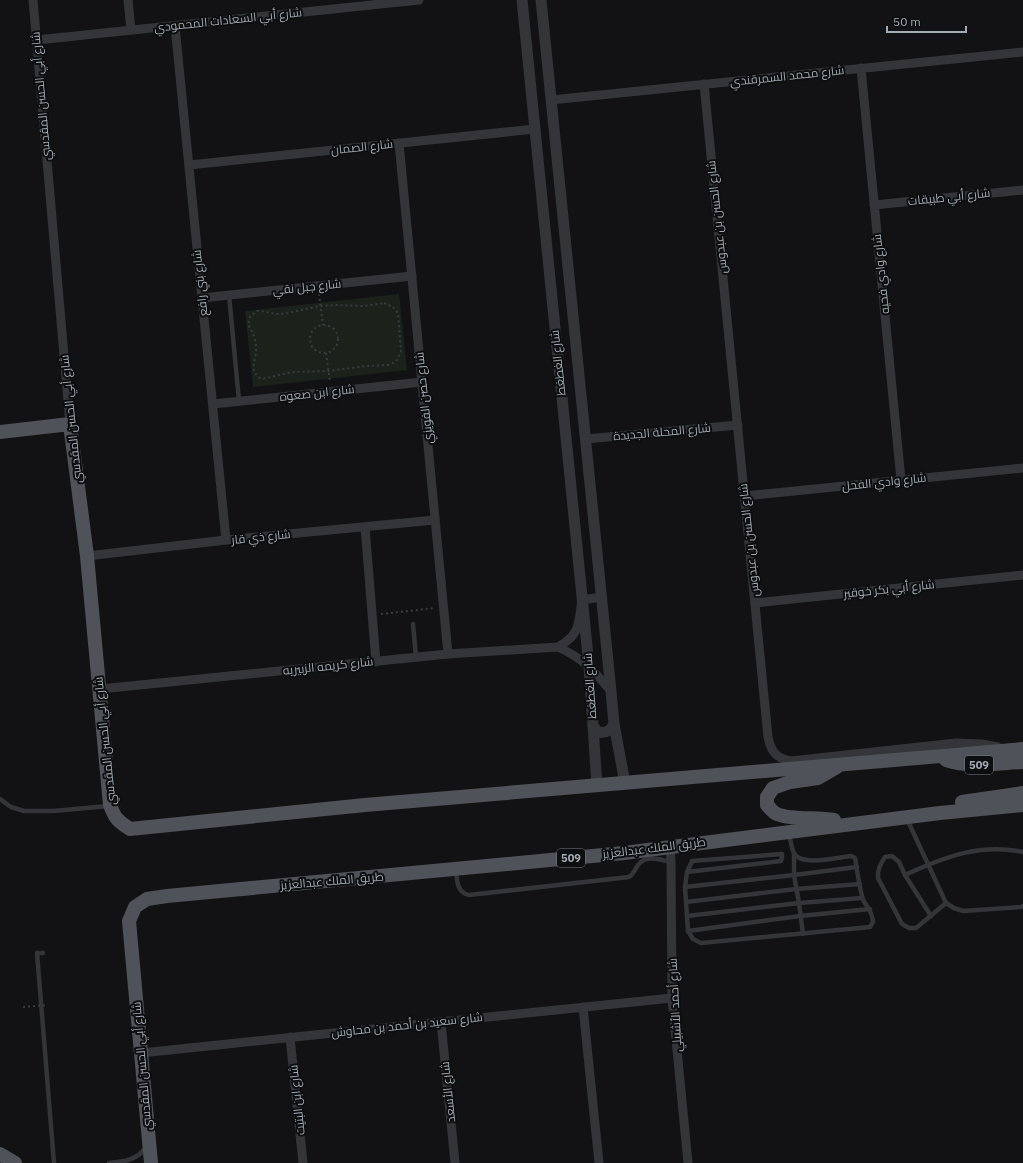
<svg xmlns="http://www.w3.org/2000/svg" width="1023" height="1163" viewBox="0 0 1023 1163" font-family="'IBM Plex Sans',Cairo,sans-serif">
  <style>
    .green { fill: #1a221b }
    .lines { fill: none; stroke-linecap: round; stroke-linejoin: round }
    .path { stroke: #393c40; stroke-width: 2; stroke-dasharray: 2 3; stroke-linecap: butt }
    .service { stroke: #333539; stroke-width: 4.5 }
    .minor { stroke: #333539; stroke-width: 9 }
    .tertiary { stroke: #333539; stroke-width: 11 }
    .primary { stroke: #4f5258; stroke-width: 14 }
    .path-bridge { stroke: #393c40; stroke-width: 2; stroke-dasharray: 2 3; stroke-linecap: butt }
    .labels { text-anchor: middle; stroke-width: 4; stroke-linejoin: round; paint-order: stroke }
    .shield { fill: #0d0e0f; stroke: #767c83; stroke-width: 1 }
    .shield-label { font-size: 11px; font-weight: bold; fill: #a3abb5 }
    .street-label { font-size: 12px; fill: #a3abb5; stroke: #0d0e0f }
  </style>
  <rect width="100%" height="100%" fill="#121214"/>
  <!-- green -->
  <polygon class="green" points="399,294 407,370 253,387 245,311"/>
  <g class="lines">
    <!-- path -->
    <g class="path">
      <polyline points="319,294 323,325"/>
      <path d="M384,303L393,307L398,313L401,352L397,360L395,362L388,365L365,366L329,371L292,372L262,379C247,372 257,360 256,348C256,339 253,332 248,325L250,317L252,315L257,311H261L276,314H282L320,306L335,305L364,306Z"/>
      <circle cx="324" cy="339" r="14"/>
      <polyline points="326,353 330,382"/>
      <polyline points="381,614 435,608"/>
    </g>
    <!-- service -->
    <g class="service">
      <polyline points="229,295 239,401"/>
      <polyline points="413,624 416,657"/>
      <polyline points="0,799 11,807 24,811 53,811 108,806"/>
      <polyline points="907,819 946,903 954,908 963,911 1021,907 1023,906"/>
      <polyline points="794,854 794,875 799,903 803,934"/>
      <path d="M456,871C457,880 457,893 469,895L629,877C634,874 635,869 638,865C647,854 660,860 671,862"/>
      <path d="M687,872L781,861L782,857V854L692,861L687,872L685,887L688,931L693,939L701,943L870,927L873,922C872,908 864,906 862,896C859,885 857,869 855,858L851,856C839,857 801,867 794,853C791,848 791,840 789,835"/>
      <path d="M905,875L899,862L892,856L885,857C880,864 877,870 878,878L902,924L909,928H916L946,903"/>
      <polyline points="685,887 794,875 857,867"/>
      <polyline points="686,902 796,889 860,884"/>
      <polyline points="687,916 799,903 862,898"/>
      <path d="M931,916L905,875C944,857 980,843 1023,852"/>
      <polyline points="688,931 800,916 870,909"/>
      <polyline points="43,953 37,953 54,1163"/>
      <path d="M109,1163C123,1162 138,1160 146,1147"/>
    </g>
    <!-- minor -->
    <g class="minor">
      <polyline points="33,0 70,424"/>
      <polyline points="128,0 131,30"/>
      <polyline points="175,26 226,540"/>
      <polyline points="37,40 419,0"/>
      <polyline points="861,68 901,480"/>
      <path d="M704,84L768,737C771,752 776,758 791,761L956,743L982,744L998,747"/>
      <polyline points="551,100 1023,52"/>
      <polyline points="399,143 448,654"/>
      <polyline points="189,165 535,129"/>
      <polyline points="874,205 1023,190"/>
      <polyline points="202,298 412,276"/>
      <polyline points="213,404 422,382"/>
      <polyline points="586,439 738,425"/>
      <polyline points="745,496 1023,468"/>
      <polyline points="365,527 376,662"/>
      <polyline points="87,556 226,540 435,520"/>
      <polyline points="755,603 1023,575"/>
      <path d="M558,647C581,634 578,624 582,600L602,597"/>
      <path d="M100,689L448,654L558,647C584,659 593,670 611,691"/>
      <polyline points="670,847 671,862 672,998 688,1163"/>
      <polyline points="583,1007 599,1163"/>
      <polyline points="441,1022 455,1163"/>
      <polyline points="290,1037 303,1163"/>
      <polyline points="141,1053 672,998"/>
    </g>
    <!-- tertiary -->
    <g class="tertiary">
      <polyline points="522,0 589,666 597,786"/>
      <polyline points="541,0 611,691 614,724 625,783"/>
      <path d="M593,726L598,732C606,734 610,731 614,724"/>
    </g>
    <!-- primary -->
    <g class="primary">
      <path d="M0,432L70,424L87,556L110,805C115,819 118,821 130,829L365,805L1023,749"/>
      <path d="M946,760C971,768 997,763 1023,762"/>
      <polyline points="962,802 1023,793"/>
      <path d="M834,820C818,817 790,820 777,814C773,813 770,808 767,805V797L773,788L790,782L818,778L837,767"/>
      <polyline points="0,1154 15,1163"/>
      <polyline points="151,1163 129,921 135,907 147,899 167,896 624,853 940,813 1023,805"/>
    </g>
    <!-- path-bridge -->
    <polyline class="path-bridge" points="23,1007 48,1005"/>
  </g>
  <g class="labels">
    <!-- shield labels -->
    <g class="shield">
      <rect x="965" y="756" width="28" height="18" rx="3"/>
      <rect x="557" y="849" width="28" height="18" rx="3"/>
    </g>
    <g class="shield-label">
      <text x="979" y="769">509</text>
      <text x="571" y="862">509</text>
    </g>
    <!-- street labels -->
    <g class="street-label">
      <text transform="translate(228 20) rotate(-6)" y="4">شارع أبي السعادات المحمودي</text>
      <text transform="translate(787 76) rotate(-6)" y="4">شارع محمد السمرقندي</text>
      <text transform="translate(41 96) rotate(-95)" y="4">شارع أبي الحسن المقدسي</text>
      <text transform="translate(362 147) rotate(-6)" y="4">شارع الصمان</text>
      <text transform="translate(949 197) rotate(-6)" y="4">شارع أبي طبيقات</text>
      <text transform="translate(717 217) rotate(-96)" y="4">شارع الحسن بن عبدوس</text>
      <text transform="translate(881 274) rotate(-96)" y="4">شارع وادي فحيه</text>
      <text transform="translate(200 283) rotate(-96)" y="4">شارع بني رافع</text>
      <text transform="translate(307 287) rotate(-6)" y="4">شارع جبل نقي</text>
      <text transform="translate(558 363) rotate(-96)" y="4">شارع الغطغط</text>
      <text transform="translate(317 393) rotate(-6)" y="4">شارع ابن صعوه</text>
      <text transform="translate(424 398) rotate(-96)" y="4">شارع حصن الفويزي</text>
      <text transform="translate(71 419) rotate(-96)" y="4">شارع أبي الحسن المقدسي</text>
      <text transform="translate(662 432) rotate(-5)" y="4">شارع المحلة الجديدة</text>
      <text transform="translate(884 482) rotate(-6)" y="4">شارع وادي الفحل</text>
      <text transform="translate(261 537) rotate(-6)" y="4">شارع ذي قار</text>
      <text transform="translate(749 540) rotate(-96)" y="4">شارع الحسن بن عبدوس</text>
      <text transform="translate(889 589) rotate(-6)" y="4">شارع أبي بكر خوقير</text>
      <text transform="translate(328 666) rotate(-6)" y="4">شارع كريمه الزبيريه</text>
      <text transform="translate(590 686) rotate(-94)" y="4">شارع الغطغط</text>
      <text transform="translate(105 741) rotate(-96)" y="4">شارع أبي الحسن المقدسي</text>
      <text transform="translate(654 848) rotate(-7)" y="4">طريق الملك عبدالعزيز</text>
      <text transform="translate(332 881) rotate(-5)" y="4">طريق الملك عبدالعزيز</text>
      <text transform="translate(675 1005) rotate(-93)" y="4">شارع أحمد الأشبيلي</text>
      <text transform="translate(407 1025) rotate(-6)" y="4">شارع سعيد بن أحمد بن محاوش</text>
      <text transform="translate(142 1066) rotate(-95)" y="4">شارع أبي الحسن المقدسي</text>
      <text transform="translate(448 1092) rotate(-96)" y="4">شارع الأسعد</text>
      <text transform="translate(297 1100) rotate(-96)" y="4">شارع ابن البتيت</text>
    </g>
  </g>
  <!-- scale -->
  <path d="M887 26v6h79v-6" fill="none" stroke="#a3abb5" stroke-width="2"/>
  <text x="893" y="26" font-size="12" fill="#a3abb5" stroke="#0d0e0f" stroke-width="3" paint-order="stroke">50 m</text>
</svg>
